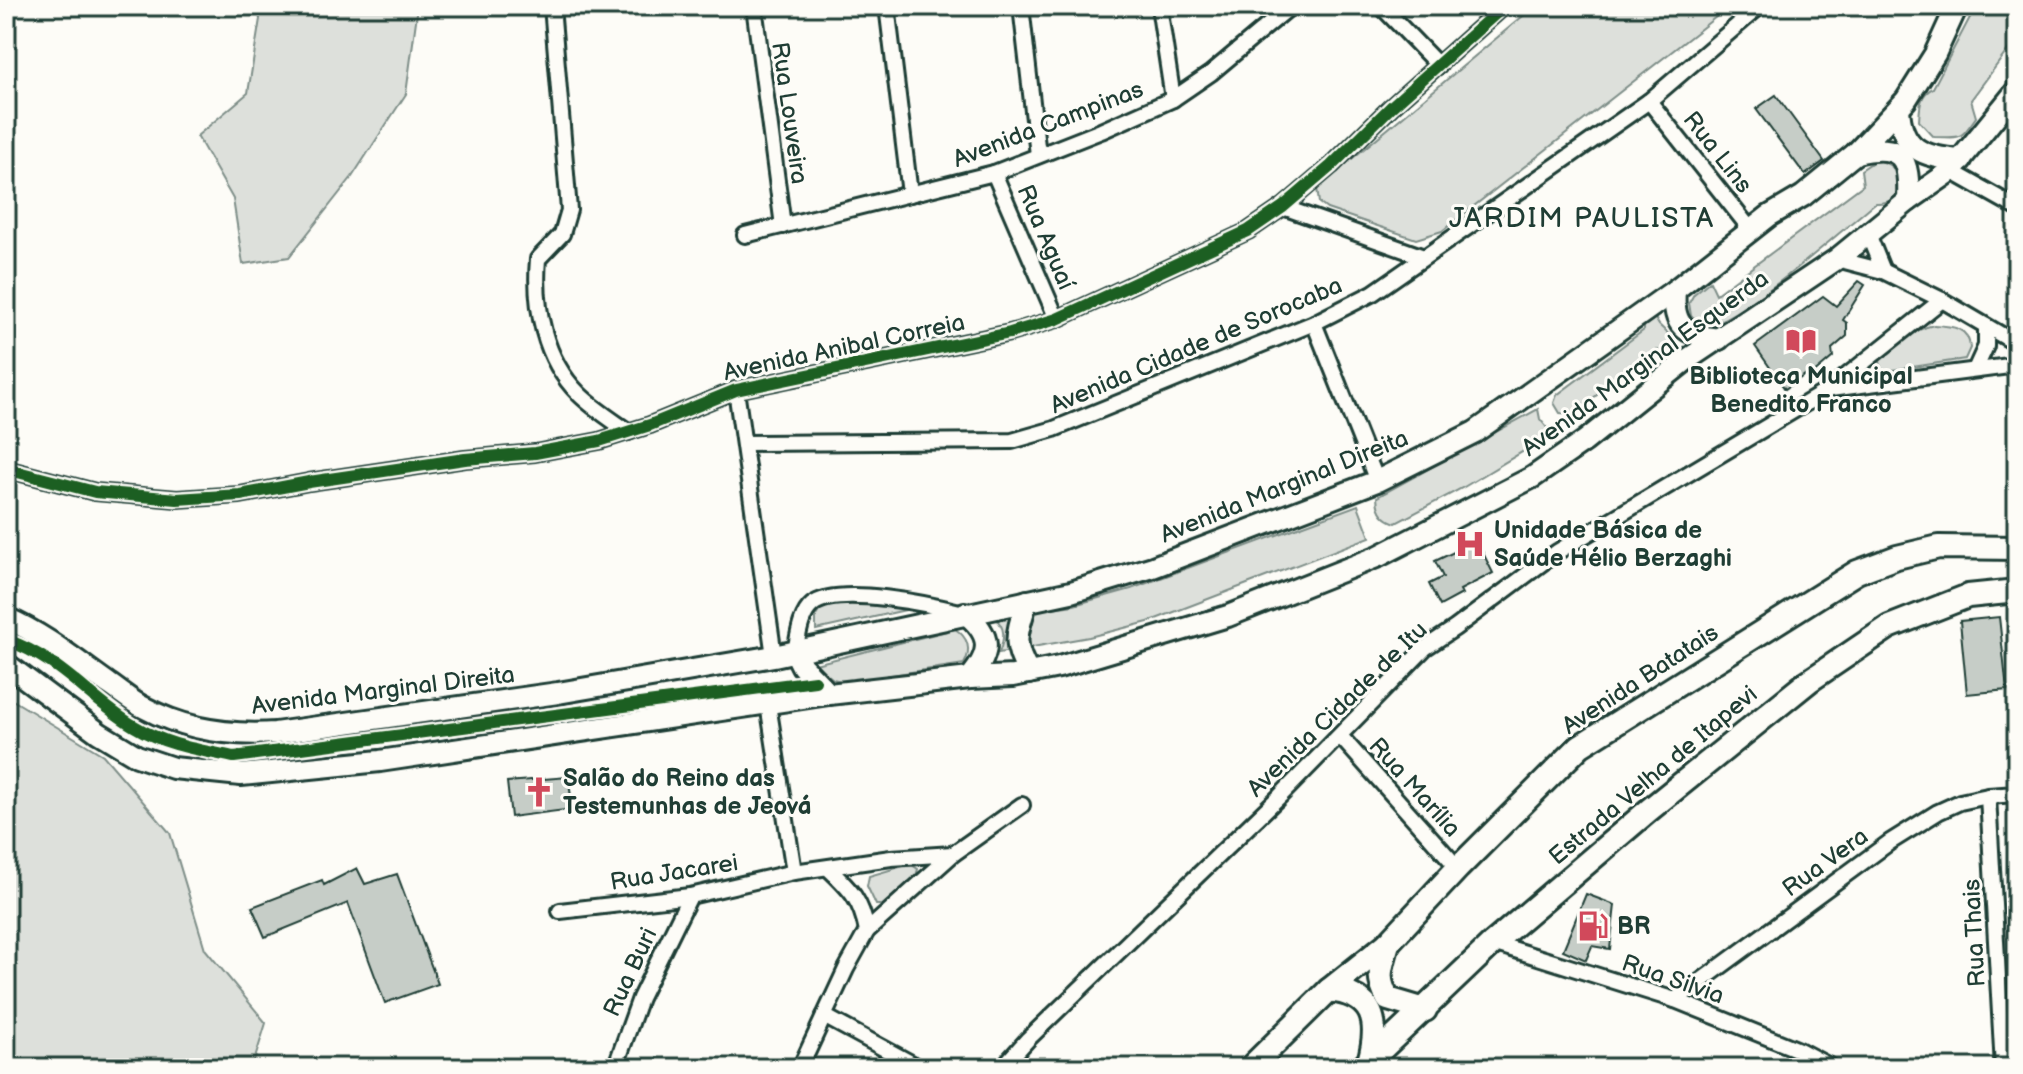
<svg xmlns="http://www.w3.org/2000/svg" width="2023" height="1074" viewBox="0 0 2023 1074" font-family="'Balsamiq Sans',sans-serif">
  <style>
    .green { fill: #dde0db; stroke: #7e8e88; stroke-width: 2 }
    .building { fill: #c6cdc7; stroke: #1f3d34; stroke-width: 2 }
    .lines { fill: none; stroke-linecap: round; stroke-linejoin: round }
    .street-casing { stroke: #1f3d34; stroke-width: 20 }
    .secondary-casing { stroke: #1f3d34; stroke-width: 26 }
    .primary-casing { stroke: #1f3d34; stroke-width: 28 }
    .street { stroke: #fdfcf7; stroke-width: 14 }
    .secondary { stroke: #fdfcf7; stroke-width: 20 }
    .primary { stroke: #fdfcf7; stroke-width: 22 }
    .cycleway-casing { stroke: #fdfcf7; stroke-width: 17 }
    .cycleway { stroke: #1b5e20; stroke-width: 12 }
    .labels { text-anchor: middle; stroke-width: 6; stroke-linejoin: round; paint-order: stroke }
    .street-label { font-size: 24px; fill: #1f3d34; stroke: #fdfcf7 }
    .poi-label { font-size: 24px; font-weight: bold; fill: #1f3d34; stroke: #fdfcf7; text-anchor: start }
    .quarter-label { font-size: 28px; letter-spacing: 2px; fill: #1f3d34; stroke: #fdfcf7 }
  </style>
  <rect width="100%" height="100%" fill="#fdfcf7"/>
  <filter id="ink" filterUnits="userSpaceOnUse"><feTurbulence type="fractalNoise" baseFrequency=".0125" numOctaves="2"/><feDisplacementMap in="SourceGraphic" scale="16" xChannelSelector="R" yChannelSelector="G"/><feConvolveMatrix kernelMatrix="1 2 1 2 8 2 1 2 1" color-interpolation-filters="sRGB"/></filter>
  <g filter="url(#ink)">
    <!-- green -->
    <g class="green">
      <polygon points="257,6 418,6 406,94 352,177 289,257 243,264 233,199 197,136 248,93 260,19"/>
      <polygon points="1535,6 1730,6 1442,231 1416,239 1327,209 1319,203 1317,188"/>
      <path d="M1976,6H2017V29L2013,43L1971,100L1976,117C1959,142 1961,137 1934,137L1919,121C1920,107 1919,95 1933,88Z"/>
      <path d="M1880,161C1908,168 1907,205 1875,203C1845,228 1739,322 1708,324C1700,325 1696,321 1691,316L1689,303L1694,294L1710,281L1716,294L1863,185L1861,170L1873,162Z"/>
      <polygon points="1653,315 1659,325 1676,341 1663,351 1656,350 1572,414 1560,413 1554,403 1557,395 1644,330 1644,322"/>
      <path d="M1934,325C1952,326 1969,327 1970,348L1965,359L1886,371L1881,369L1880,360C1896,344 1911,330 1934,325Z"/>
      <path d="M1538,409L1540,419L1552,434L1464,487L1396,523C1383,519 1377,510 1377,497Z"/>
      <path d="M1358,505L1370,537L1148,622L1089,637L999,653C1005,637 1006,627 993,616L1074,605L1131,589Z"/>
      <polygon points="862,603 910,609 816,630 816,616 823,605"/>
      <path d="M955,629C968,637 972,650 964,664L845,682L833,679L815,664Z"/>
      <polygon points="6,696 103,755 170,833 205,949 266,1023 252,1068 6,1068"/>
      <polygon points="910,864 918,869 916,876 886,905 876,905 867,886 869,876"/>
    </g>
    <!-- building -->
    <g class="building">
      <polygon points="1776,95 1824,161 1805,175 1756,109"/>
      <polygon points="1859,281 1865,285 1843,320 1847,323 1847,336 1832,349 1833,357 1812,375 1809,372 1785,389 1755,346 1823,296 1836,306"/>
      <polygon points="1477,541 1493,573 1460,590 1462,594 1440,606 1429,584 1443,577 1435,561"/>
      <polygon points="1999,617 2007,690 1967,694 1960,621"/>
      <polygon points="568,777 573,809 511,817 507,782"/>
      <polygon points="357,868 365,884 397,874 438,984 385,1003 348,903 265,937 252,907 322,880 324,885"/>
      <polygon points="1586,894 1615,905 1610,949 1592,946 1586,960 1563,950"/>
    </g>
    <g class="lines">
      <!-- street casing -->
      <g class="street-casing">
        <g id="street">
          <path d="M552,6L569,210L562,234L538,259C534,307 544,359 579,394C593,408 612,420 629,432"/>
          <polyline points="754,6 783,226"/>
          <polyline points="887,6 910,194"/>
          <polyline points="1021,6 1038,155"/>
          <polyline points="1159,6 1173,99"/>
          <polyline points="1381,6 1439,66"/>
          <polyline points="1649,101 1751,230"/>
          <polyline points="1951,171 2017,208"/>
          <polyline points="994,173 1057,319"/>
          <polyline points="1283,207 1424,257"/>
          <polyline points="1868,234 1883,271"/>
          <polyline points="745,235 994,173 1101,131 1173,99 1211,73 1291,6"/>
          <polyline points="1837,259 1883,271 1942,300 2017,344"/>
          <polyline points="1314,323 1377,481"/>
          <polyline points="1975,370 1986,346 1986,326"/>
          <polyline points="1830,389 1942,300"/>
          <polyline points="736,390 774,656"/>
          <polyline points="745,443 1012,441 1054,429 1314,323 1373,293 1649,101 1760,6"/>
          <polyline points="6,469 95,492 177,499 240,495 309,482 465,459 535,453 599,441 650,425 736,390 1010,333 1057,319 1248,231 1283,207 1331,166 1391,107 1504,6"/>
          <path d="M795,652C798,638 800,615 812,605C837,584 933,605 964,613"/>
          <polyline points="768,704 794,872"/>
          <polyline points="1340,736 1458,868"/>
          <polyline points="1988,796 2003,1068"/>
          <path d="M829,869C851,890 861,900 867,931"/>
          <polyline points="560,911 690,896 794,872 891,858 953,854"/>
          <polyline points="1493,943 1675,1000 1799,1050 1833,1068"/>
          <polyline points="1675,1000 1890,842 1938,812 1960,802 1988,796 2017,794"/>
          <polyline points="824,1016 920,1068"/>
          <polyline points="615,1068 640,998 690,896"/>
          <polyline points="800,1068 846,969 867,931 953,854 1022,805"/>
          <polyline points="1002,1068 1028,1039 1280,796 1425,648 1455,628 1557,552 1830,389 2017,365"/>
        </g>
      </g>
      <!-- secondary casing -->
      <g class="secondary-casing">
        <g id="secondary">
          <path d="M1899,108C1901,150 1923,157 1961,160"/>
          <path d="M1856,153C1903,142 1910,158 1908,201"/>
          <path d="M1675,290C1672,326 1684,335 1719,339"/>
          <path d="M1027,601C1017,633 1011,643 1029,673"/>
          <path d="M965,613C992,635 992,652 970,678"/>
          <path d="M6,618C45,635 75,660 109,684C121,692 132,702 145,708C186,730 229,736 275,733L558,693L774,656L1071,592L1153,567L1377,481L1475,432L1675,290L1769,216L1803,196L1856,153L1906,100L1935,54L1957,6"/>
          <polyline points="795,652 802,666 829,694"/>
          <polyline points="6,664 99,733 137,756 173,768 241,775 380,761 829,694 970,678 1013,676 1059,667 1228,616 1379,556 1533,477 1585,441 1685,361 1837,259 1908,201 1951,171 2017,90"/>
        </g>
      </g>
      <!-- primary casing -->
      <g class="primary-casing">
        <g id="primary">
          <path d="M1388,943C1382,967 1375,976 1388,999L1425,1010"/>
          <path d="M1329,990C1375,995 1380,1022 1369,1062"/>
          <polyline points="1250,1068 1329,990 1388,943 1458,868 1580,746 1857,572 1897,557 1939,547 2017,548"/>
          <polyline points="1362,1068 1493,943 1649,810 1809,681 1889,627 1968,596 2017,591"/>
        </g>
      </g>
      <!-- street -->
      <use href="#street" class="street"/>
      <!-- secondary -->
      <use href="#secondary" class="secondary"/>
      <!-- primary -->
      <use href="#primary" class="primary"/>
      <!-- cycleway casing -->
      <g class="cycleway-casing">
        <g id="cycleway">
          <polyline points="6,469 95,492 177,499 240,495 309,482 465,459 535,453 599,441 650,425 736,390 1010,333 1057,319 1248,231 1283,207 1331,166 1391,107 1504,6"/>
          <path d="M6,640C60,658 89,699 134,726C165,745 200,750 234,757L815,681"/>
        </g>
      </g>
      <!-- cycleway -->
      <use href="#cycleway" class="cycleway"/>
    </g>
  </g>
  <!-- icons -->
  <defs>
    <g id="library-bare" transform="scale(2.4)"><path d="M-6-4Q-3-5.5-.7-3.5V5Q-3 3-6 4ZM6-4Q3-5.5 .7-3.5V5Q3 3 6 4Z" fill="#d1495b" stroke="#fdfcf7" stroke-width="2.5" paint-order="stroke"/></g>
    <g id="hospital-bare" transform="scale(2.4)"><path d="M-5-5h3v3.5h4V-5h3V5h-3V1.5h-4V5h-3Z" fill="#d1495b" stroke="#fdfcf7" stroke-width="2.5" paint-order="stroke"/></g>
    <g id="church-bare" transform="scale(2.4)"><path d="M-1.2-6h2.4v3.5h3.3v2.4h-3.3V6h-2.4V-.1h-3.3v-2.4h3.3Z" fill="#d1495b" stroke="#fdfcf7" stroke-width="2.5" paint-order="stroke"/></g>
    <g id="fuel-bare" transform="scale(2.4)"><path d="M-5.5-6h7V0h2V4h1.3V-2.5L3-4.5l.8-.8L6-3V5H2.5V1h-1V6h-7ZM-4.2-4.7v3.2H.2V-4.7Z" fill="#d1495b" stroke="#fdfcf7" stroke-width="2.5" paint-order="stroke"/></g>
  </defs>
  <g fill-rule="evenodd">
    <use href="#library-bare" x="1801" y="341"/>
    <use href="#hospital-bare" x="1470" y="544"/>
    <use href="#church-bare" x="539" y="792"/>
    <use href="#fuel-bare" x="1593" y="926"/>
  </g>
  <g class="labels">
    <!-- street labels -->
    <g class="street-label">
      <text transform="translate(790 113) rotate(82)" y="8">Rua Louveira</text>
      <text transform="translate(1048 124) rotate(-21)" y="8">Avenida Campinas</text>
      <text transform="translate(1718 152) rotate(52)" y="8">Rua Lins</text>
      <text transform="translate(1046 237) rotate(67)" y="8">Rua Aguaí</text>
      <text transform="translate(1196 345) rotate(-23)" y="8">Avenida Cidade de Sorocaba</text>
      <text transform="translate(844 347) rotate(-12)" y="8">Avenida Anibal Correia</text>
      <text transform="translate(1645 363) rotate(-36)" y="8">Avenida Marginal Esquerda</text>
      <text transform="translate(1284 486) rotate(-22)" y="8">Avenida Marginal Direita</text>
      <text transform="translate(1640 679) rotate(-33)" y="8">Avenida Batatais</text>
      <text transform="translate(383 690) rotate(-7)" y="8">Avenida Marginal Direita</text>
      <text transform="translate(1337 709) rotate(-44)" y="8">Avenida Cidade de Itu</text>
      <text transform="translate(1653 775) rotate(-40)" y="8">Estrada Velha de Itapevi</text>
      <text transform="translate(1415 787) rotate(48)" y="8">Rua Marília</text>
      <text transform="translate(1825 862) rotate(-36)" y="8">Rua Vera</text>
      <text transform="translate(674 872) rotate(-9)" y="8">Rua Jacarei</text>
      <text transform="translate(1974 933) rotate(-93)" y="8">Rua Thais</text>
      <text transform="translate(630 972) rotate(-65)" y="8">Rua Buri</text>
      <text transform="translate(1673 979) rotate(19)" y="8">Rua Silvia</text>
    </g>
    <!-- poi labels -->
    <g class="poi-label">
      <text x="1801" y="384" text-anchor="middle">Biblioteca Municipal<tspan x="1801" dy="28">Benedito Franco</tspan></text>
      <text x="1494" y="538">Unidade Básica de<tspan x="1494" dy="28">Saúde Hélio Berzaghi</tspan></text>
      <text x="563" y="786">Salão do Reino das<tspan x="563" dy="28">Testemunhas de Jeová</tspan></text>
      <text x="1617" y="934">BR</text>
    </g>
    <!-- quarter labels -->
    <g class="quarter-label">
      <text x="1582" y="227">JARDIM PAULISTA</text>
    </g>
  </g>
  <!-- margin -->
  <rect width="2023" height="1074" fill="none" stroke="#fdfcf7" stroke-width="32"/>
  <rect x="16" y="16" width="1991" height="1042" fill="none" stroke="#1f3d34" stroke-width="3" filter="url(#ink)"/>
</svg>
